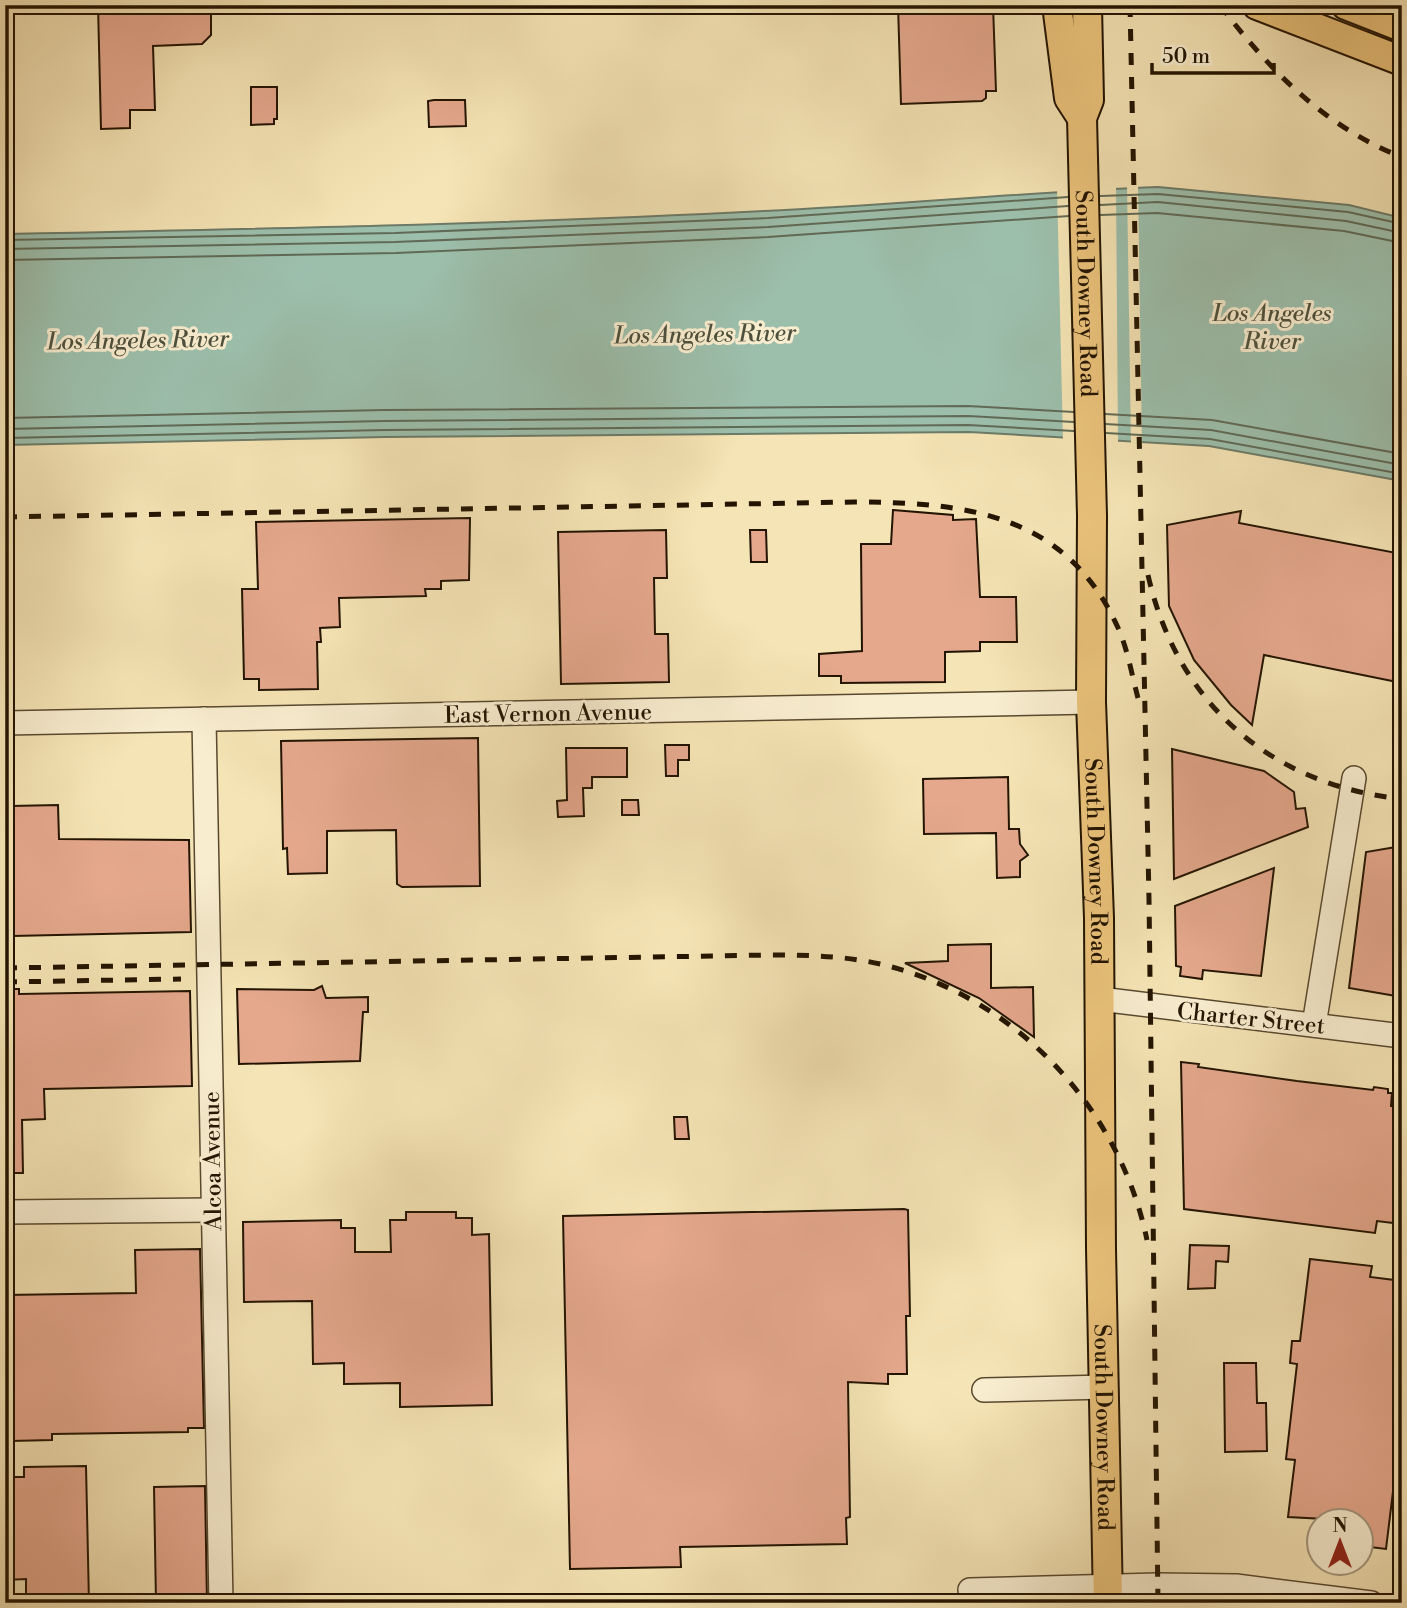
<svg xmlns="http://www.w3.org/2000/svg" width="1407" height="1608" viewBox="0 0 1407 1608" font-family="'Libre Bodoni',serif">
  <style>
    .water { fill: #9cbfac; stroke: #6c7b68; stroke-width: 2 }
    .pier { fill: #f5e4b5 }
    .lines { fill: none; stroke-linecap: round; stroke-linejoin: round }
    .shore { stroke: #606a56; stroke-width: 2 }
    .building { fill: #e5a88d; stroke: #231401; stroke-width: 2 }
    .minor-casing { stroke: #58482e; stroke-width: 26 }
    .major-casing { stroke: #231401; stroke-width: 32 }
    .minor { stroke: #f8edcf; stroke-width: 23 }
    .major { stroke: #eac27a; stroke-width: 28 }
    .rail { stroke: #231401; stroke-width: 5; stroke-dasharray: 12 12; stroke-linecap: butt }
    .labels { text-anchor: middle; stroke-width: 6; stroke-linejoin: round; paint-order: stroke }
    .street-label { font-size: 23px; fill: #231401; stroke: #f8edcf }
    .water-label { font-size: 24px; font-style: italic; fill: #4d503d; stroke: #f8edcf }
  </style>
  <rect width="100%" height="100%" fill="#f5e4b5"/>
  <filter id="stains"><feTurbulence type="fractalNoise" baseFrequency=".00286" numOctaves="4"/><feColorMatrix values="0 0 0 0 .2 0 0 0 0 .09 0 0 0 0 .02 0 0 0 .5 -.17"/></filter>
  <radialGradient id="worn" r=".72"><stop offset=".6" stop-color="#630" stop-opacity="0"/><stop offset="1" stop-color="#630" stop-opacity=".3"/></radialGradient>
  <!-- water -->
  <path class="water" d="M1158,187L1349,205L1402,218V481L1209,446L969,432L385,437L5,445V234C258,229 511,224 764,211C896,205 1026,192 1158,187Z"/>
  <!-- pier -->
  <g class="pier">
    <polygon points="1127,184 1138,184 1142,446 1131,445"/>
    <polygon points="1116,185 1118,444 1063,441 1057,187"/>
  </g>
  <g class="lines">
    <!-- shore -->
    <g class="shore">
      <polyline points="1100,196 1158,194 1348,212 1402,224"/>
      <polyline points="1100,205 1158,202 1346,221 1402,233"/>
      <polyline points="1100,215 1157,213 1344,231 1402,243"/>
      <polyline points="5,240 395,233 768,218 1068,197"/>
      <polyline points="5,249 395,242 768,227 1068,206"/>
      <polyline points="5,260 396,253 768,237 1069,216"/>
      <polyline points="1105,414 1212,420 1402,454"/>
      <polyline points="5,418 385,410 968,406 1074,412"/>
      <polyline points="1105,424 1211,430 1402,465"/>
      <polyline points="5,429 385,421 968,416 1074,422"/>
      <polyline points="1106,433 1210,439 1402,474"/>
      <polyline points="5,438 385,430 968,425 1074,431"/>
    </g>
  </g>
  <!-- building -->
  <g class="building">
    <polygon points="98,5 211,5 211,35 202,44 153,46 155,110 130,110 130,128 101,129"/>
    <polygon points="898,5 993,5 996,91 986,91 986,98 982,101 901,104"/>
    <polygon points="251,87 277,87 277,119 274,119 274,124 251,125"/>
    <polygon points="434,100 465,100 466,126 429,127 428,101"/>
    <polygon points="893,510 953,515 953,520 976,519 980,597 1016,597 1017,642 980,642 980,651 945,652 945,682 841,683 841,676 819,676 819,654 862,651 861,544 891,544"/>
    <polygon points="1241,511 1239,523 1402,554 1402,683 1264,655 1252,725 1231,705 1194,660 1169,606 1167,525"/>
    <polygon points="470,518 469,580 441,581 441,589 425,589 426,596 339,598 340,627 320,628 321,642 317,642 318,689 259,690 259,679 244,679 242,589 258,589 256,522"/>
    <polygon points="666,530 667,578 654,578 655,634 668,634 669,682 561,684 558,532"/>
    <polygon points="750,530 766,530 767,562 751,562"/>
    <polygon points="478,738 480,886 402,887 397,884 396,830 327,831 327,873 288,874 287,848 283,849 281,741"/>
    <polygon points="665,745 689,745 689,760 678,760 678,776 666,776"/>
    <polygon points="566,748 627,748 627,777 592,777 592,788 583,788 584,816 558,817 557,801 567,800"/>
    <polygon points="1172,749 1264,771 1294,792 1296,809 1305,808 1308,827 1174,879"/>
    <polygon points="1008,777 1009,829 1019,829 1020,844 1028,855 1020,861 1020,877 997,878 996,833 924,834 923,779"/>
    <polygon points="622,800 638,800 639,815 622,815"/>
    <polygon points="58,805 59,839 189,840 191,932 13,936 13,923 5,924 5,812 11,812 11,806"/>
    <polygon points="1402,846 1402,997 1349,988 1366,852"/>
    <polygon points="1274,868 1261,976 1203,970 1202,979 1180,976 1181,967 1176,966 1175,906"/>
    <polygon points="991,944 991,988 1033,987 1034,1037 979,998 905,963 948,961 948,945"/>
    <polygon points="322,986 326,998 368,997 368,1012 363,1012 360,1061 239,1064 237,989 314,990"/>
    <polygon points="5,989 19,989 19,994 190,991 192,1086 44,1089 45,1119 22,1120 23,1173 5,1173"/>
    <polygon points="1181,1062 1199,1064 1198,1067 1297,1081 1373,1090 1374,1087 1388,1089 1388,1093 1392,1093 1391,1106 1402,1108 1402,1224 1377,1221 1375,1233 1184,1209"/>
    <polygon points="674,1117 687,1117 689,1139 675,1139"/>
    <polygon points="904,1209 908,1210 910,1316 906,1316 907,1374 888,1374 888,1384 848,1382 850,1517 846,1518 847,1544 680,1547 681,1567 570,1569 563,1216"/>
    <polygon points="406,1212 456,1212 456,1218 472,1218 472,1235 489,1234 492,1405 400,1407 400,1383 344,1384 344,1363 313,1364 312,1301 244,1302 243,1222 341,1220 341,1228 355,1228 355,1252 391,1252 390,1220 406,1220"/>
    <polygon points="1190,1245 1229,1246 1228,1262 1216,1261 1215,1288 1188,1289"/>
    <polygon points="200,1249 204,1428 188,1428 188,1432 52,1434 52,1440 11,1441 11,1435 5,1435 5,1295 136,1293 135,1250"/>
    <polygon points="1310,1259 1372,1266 1370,1277 1402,1281 1402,1467 1396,1467 1386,1549 1362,1546 1362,1521 1288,1517 1295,1460 1286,1459 1297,1364 1290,1363 1292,1341 1300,1341"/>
    <polygon points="1224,1363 1256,1363 1257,1403 1266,1403 1267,1451 1225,1452"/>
    <polygon points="86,1466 89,1603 26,1603 26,1579 5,1580 5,1477 24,1477 24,1467"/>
    <polygon points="205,1486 207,1603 156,1603 154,1487"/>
  </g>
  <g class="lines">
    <!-- minor casing -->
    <g class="minor-casing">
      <g id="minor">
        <polyline points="204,719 221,1603"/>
        <polyline points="5,723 1091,702"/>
        <polyline points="1100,999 1402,1036"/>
        <polyline points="1314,1025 1354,778"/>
        <polyline points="5,1212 213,1210"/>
        <polyline points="984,1390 1105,1387"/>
        <polyline points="970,1590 1157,1585 1236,1586 1371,1603"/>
      </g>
    </g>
    <!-- major casing -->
    <g class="major-casing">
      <g id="major">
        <polyline points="1057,5 1069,98 1082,118"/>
        <path id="s1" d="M1087,5L1089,100L1082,118L1092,516L1091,702L1099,918L1101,1248L1108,1603"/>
        <polyline points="1257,5 1402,61"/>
        <polyline points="1346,5 1402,27"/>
      </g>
    </g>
    <!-- minor -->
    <use href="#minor" class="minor"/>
    <!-- major -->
    <use href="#major" class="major"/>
    <!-- rail -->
    <g class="rail">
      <polyline points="1130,5 1149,899 1158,1603"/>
      <path d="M1220,5C1268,69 1326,128 1402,157"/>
      <path d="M5,517L854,502C967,502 1068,514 1119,630C1128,651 1132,676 1138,698"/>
      <path d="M1148,575C1177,704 1271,785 1402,799"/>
      <polyline points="5,932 12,932"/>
      <path d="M5,968L770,955C812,955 852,956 892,967C1020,1002 1120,1110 1147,1240"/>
      <polyline points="5,982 181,979"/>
    </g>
  </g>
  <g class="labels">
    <!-- street labels -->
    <g class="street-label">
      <text dy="8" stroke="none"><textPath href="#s1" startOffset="290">South Downey Road</textPath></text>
      <text transform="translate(548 713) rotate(-1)" y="8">East Vernon Avenue</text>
      <text dy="8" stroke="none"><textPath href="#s1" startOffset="858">South Downey Road</textPath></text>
      <text transform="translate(1251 1018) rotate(6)" y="8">Charter Street</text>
      <text transform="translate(212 1161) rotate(-91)" y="8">Alcoa Avenue</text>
      <text dy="8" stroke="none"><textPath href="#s1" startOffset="1424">South Downey Road</textPath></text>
    </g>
    <!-- water labels -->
    <g class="water-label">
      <text x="1272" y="321">Los Angeles<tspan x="1272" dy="28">River</tspan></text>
      <text transform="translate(705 334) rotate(-1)" y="8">Los Angeles River</text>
      <text transform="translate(138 340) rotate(-1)" y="8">Los Angeles River</text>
    </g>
  </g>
  <!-- margin -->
  <rect width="1407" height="1608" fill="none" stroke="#f5e4b5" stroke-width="28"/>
  <rect x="7" y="7" width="1393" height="1594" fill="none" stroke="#231401" stroke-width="3.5"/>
  <rect x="14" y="14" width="1379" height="1580" fill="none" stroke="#231401" stroke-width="2"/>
  <!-- north arrow -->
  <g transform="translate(1340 1542)"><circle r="33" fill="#f8edcf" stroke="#a3967d" stroke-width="2"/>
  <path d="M0-5L12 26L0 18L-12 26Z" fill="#8f2418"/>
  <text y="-10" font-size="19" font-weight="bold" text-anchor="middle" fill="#231401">N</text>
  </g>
  <!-- scale -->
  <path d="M1152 63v10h122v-10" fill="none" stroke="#231401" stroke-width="3.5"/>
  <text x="1162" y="63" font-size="21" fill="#231401" stroke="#f8edcf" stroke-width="5" paint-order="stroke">50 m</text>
  <rect width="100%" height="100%" filter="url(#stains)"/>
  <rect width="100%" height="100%" fill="url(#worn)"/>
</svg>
